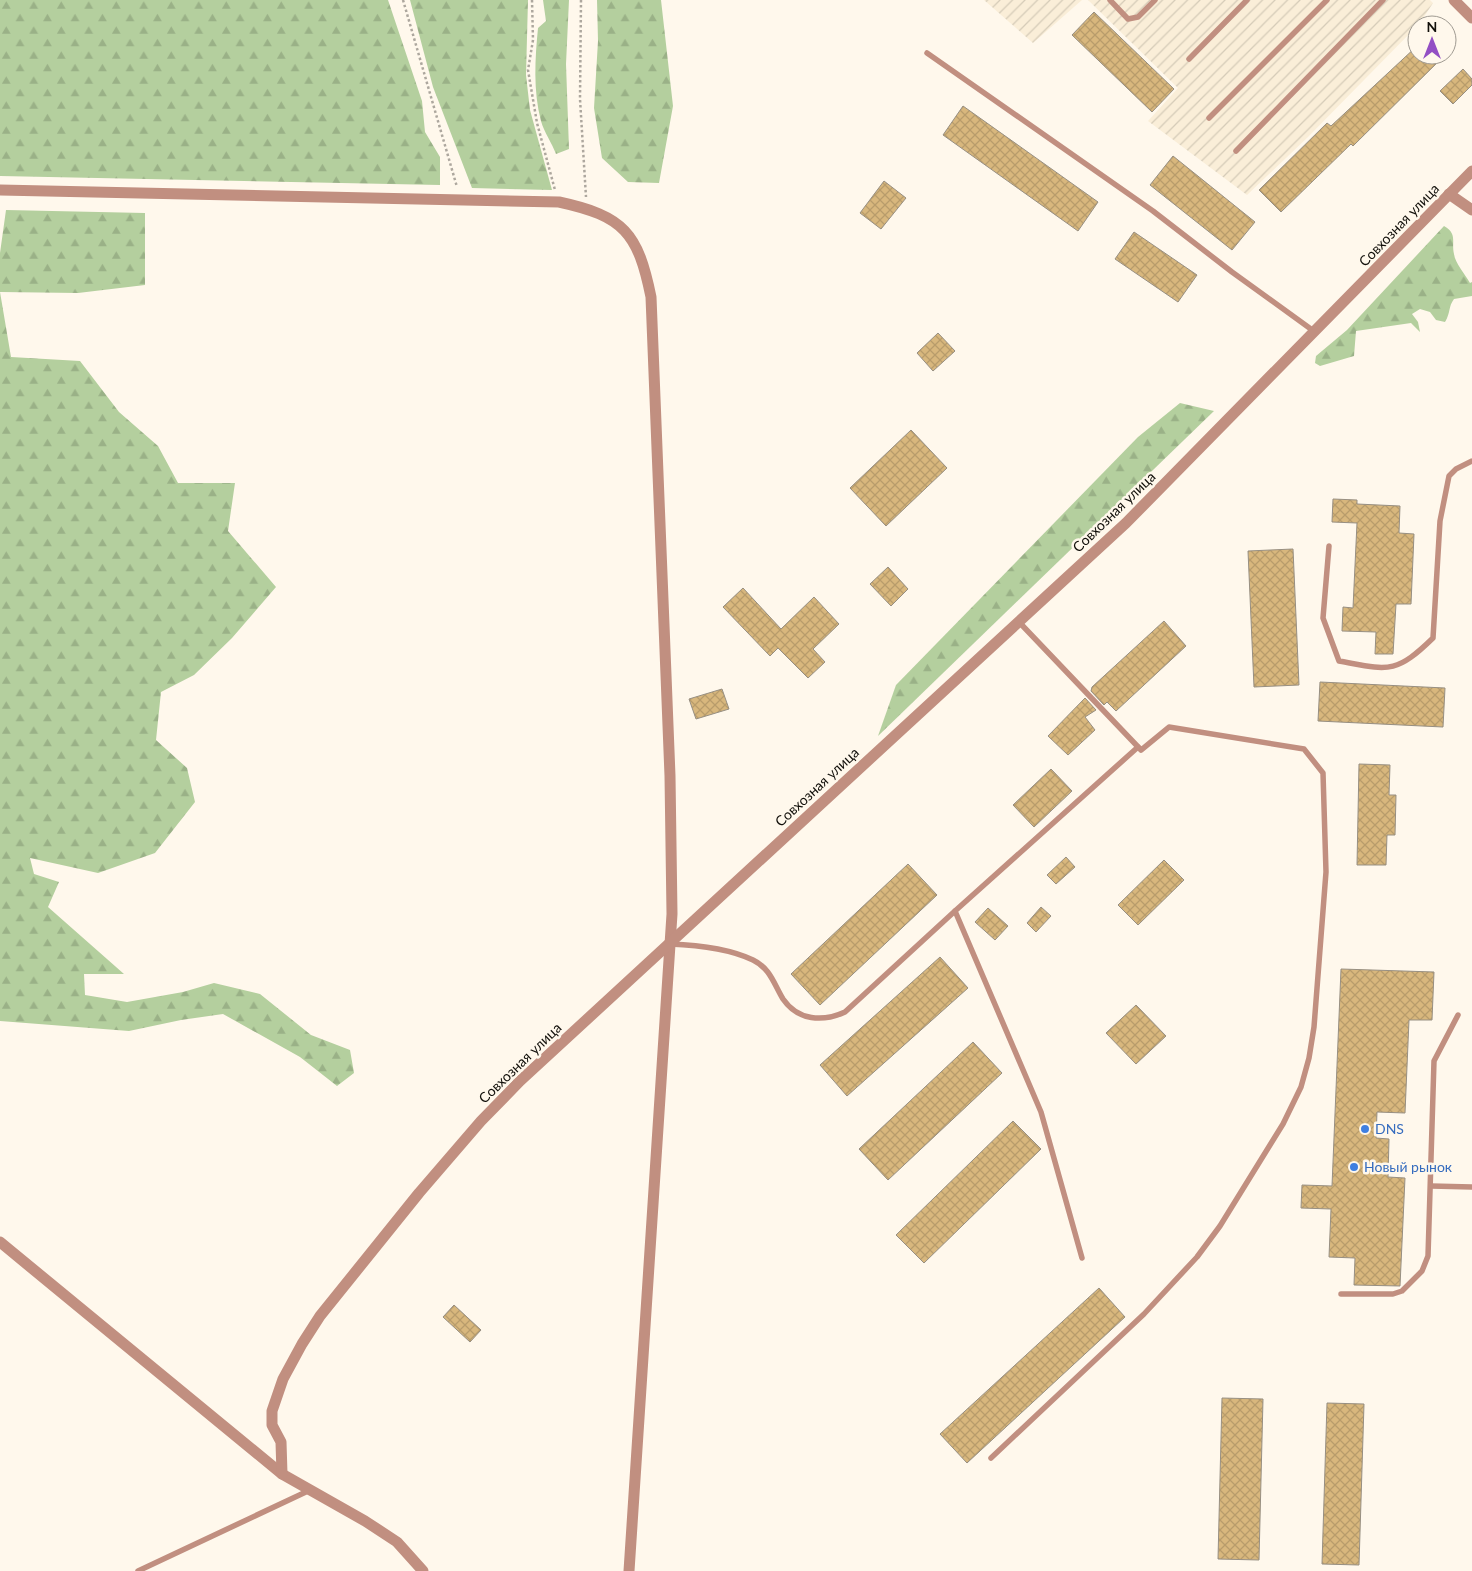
<svg xmlns="http://www.w3.org/2000/svg" width="1472" height="1571" viewBox="0 0 1472 1571" font-family="Lato,sans-serif">
  <style>
    .industrial { fill: url(#industrial-furrows) }
    .forest { fill: url(#forest-firs) }
    .building { fill: url(#building-cross-hatch); stroke: #978f82 }
    .lines { fill: none; stroke-linecap: round; stroke-linejoin: round }
    .path { stroke: #ada79e; stroke-width: 2.5; stroke-dasharray: 2.5 2.5; stroke-linecap: butt }
    .service { stroke: #c18f80; stroke-width: 5.5 }
    .minor { stroke: #c18f80; stroke-width: 11 }
    .shop-dot { fill: #3f7fe0; stroke: #fff8ec; stroke-width: 2 }
    .labels { text-anchor: middle; stroke-width: 5; stroke-linejoin: round; paint-order: stroke }
    .street-label { font-size: 14px; fill: #110f0a; stroke: #fff8ec }
    .shop-label { font-size: 14px; fill: #366cbe; stroke: #fff8ec; text-anchor: start }
  </style>
  <defs>
    <pattern id="industrial-furrows" width="10" height="10" patternUnits="userSpaceOnUse" patternTransform="scale(1.25)"><rect width="10" height="10" fill="#faeed8"/><path d="M-1 1l2-2M0 10L10 0M9 11l2-2" fill="none" stroke="#d5cbb8"/></pattern>
    <pattern id="forest-firs" width="22" height="20" patternUnits="userSpaceOnUse" patternTransform="scale(1.25)"><rect width="22" height="20" fill="#b4cf9e"/><path d="M5 1l3.5 6h-7zM16 11l3.5 6h-7z" fill="#9ab187"/></pattern>
    <pattern id="building-cross-hatch" width="8" height="8" patternUnits="userSpaceOnUse" patternTransform="scale(1.25)"><rect width="8" height="8" fill="#d8b77d"/><path d="M0 0l8 8M0 8l8-8" fill="none" stroke="#b89c6b"/></pattern>
  </defs>
  <rect width="100%" height="100%" fill="#fff8ec"/>
  <!-- industrial -->
  <g class="industrial">
    <polygon points="984,0 1082,0 1033,43"/>
    <polygon points="1088,0 1430,0 1433,3 1420,23 1308,137 1247,195 1148,121 1178,88"/>
  </g>
  <!-- forest -->
  <g class="forest">
    <polygon points="0,0 388,0 422,101 425,132 440,157 440,185 0,176"/>
    <polygon points="410,0 528,0 526,75 530,110 552,190 472,188 433,87"/>
    <path d="M543,0H569L566,64L569,149L556,154C552,143 544,132 541,121C533,91 535,58 538,28L546,21Z"/>
    <polygon points="597,0 661,0 673,106 659,183 628,182 602,158 594,108 598,41"/>
    <polygon points="6,210 145,213 145,285 78,293 0,292 11,357 80,361 119,412 158,446 178,483 235,483 228,531 276,587 232,638 194,675 161,692 156,740 187,768 195,802 155,853 98,873 30,858 34,874 59,882 48,907 124,974 84,974 85,995 127,1002 183,992 214,983 260,994 311,1035 350,1050 354,1073 337,1086 300,1057 223,1014 181,1020 129,1031 0,1021 0,253"/>
    <path d="M1444,226C1458,234 1451,242 1454,254C1455,263 1465,274 1470,283L1472,282V296L1454,299C1448,307 1451,312 1445,322L1436,320L1430,312L1420,309L1412,314L1418,322L1420,332L1411,323L1356,331L1354,356L1320,366L1315,363L1316,356L1347,330Z"/>
    <polygon points="1180,403 1214,411 878,736 896,685 1138,437"/>
  </g>
  <!-- building -->
  <g class="building">
    <polygon points="1094,12 1174,89 1152,112 1072,35"/>
    <polygon points="1417,46 1417,55 1445,55 1353,146 1351,144 1281,212 1259,190 1327,123 1331,126"/>
    <polygon points="1463,69 1472,79 1472,85 1453,104 1440,91"/>
    <polygon points="963,106 1098,202 1078,231 943,135"/>
    <polygon points="1173,156 1255,222 1232,250 1150,185"/>
    <polygon points="884,181 906,198 881,229 860,213"/>
    <polygon points="1134,232 1197,275 1178,302 1115,259"/>
    <polygon points="938,333 955,351 933,371 917,353"/>
    <polygon points="911,430 947,468 886,526 850,488"/>
    <polygon points="1333,499 1357,500 1357,504 1400,506 1399,533 1414,534 1411,604 1396,604 1393,654 1375,654 1376,632 1342,631 1343,607 1353,608 1357,523 1332,522"/>
    <polygon points="1293,549 1299,685 1254,687 1248,551"/>
    <polygon points="888,567 908,589 891,606 870,584"/>
    <polygon points="743,588 781,629 814,597 839,624 813,649 825,662 808,678 778,648 770,656 723,607"/>
    <polygon points="1164,621 1186,646 1116,711 1107,702 1104,705 1091,691 1092,687"/>
    <polygon points="1320,682 1445,688 1443,727 1318,721"/>
    <polygon points="722,689 729,709 696,719 689,699"/>
    <polygon points="1085,698 1096,710 1085,717 1095,730 1068,755 1048,736"/>
    <polygon points="1359,764 1390,765 1389,795 1396,795 1395,835 1387,835 1386,865 1357,865"/>
    <polygon points="1051,769 1072,791 1034,827 1013,805"/>
    <polygon points="1066,857 1075,867 1056,884 1047,875"/>
    <polygon points="1164,860 1184,880 1138,925 1118,905"/>
    <polygon points="908,864 937,895 820,1005 791,974"/>
    <polygon points="1041,907 1051,916 1036,932 1027,923"/>
    <polygon points="988,908 1008,926 995,940 975,922"/>
    <polygon points="940,957 968,988 847,1096 820,1065"/>
    <polygon points="1341,969 1434,972 1432,1020 1409,1020 1405,1113 1377,1112 1376,1138 1389,1139 1388,1177 1405,1178 1400,1286 1354,1285 1355,1258 1329,1257 1331,1209 1301,1208 1302,1185 1332,1186"/>
    <polygon points="1136,1005 1166,1036 1136,1064 1106,1033"/>
    <polygon points="973,1042 1002,1073 888,1180 859,1149"/>
    <polygon points="1013,1121 1041,1149 924,1263 896,1235"/>
    <polygon points="1099,1288 1125,1317 967,1463 940,1434"/>
    <polygon points="454,1305 481,1330 470,1342 443,1317"/>
    <polygon points="1222,1398 1263,1399 1259,1560 1218,1559"/>
    <polygon points="1327,1403 1364,1404 1359,1565 1322,1564"/>
  </g>
  <g class="lines">
    <!-- path -->
    <g class="path">
      <polyline points="403,0 457,187"/>
      <polyline points="532,0 533,40 528,70 537,123 555,190"/>
      <polyline points="581,0 580,99 586,197"/>
    </g>
    <!-- service -->
    <g class="service">
      <polyline points="1110,0 1128,19 1138,17 1155,0"/>
      <polyline points="927,53 1153,211 1232,272 1315,332"/>
      <polyline points="1189,59 1247,0"/>
      <polyline points="1209,118 1327,0"/>
      <polyline points="1236,151 1383,0"/>
      <path d="M1329,546L1323,618L1339,661C1388,670 1395,675 1433,638L1440,521L1449,476L1456,469L1472,461"/>
      <path d="M670,944C697,945 728,948 753,960C770,968 774,984 783,999C798,1021 823,1022 845,1012L955,911"/>
      <polyline points="1431,1186 1472,1187"/>
      <polyline points="1082,1258 1041,1112 955,911 1138,747"/>
      <polyline points="1341,1294 1393,1294 1402,1291 1422,1271 1428,1256 1434,1061 1458,1015"/>
      <polyline points="991,1458 1144,1314 1197,1257 1220,1226 1283,1124 1301,1087 1309,1058 1314,1027 1326,872 1323,773 1304,749 1169,727 1141,750 1019,622"/>
      <polyline points="138,1571 308,1491"/>
    </g>
    <!-- minor -->
    <g class="minor">
      <polyline points="1454,0 1472,18"/>
      <path d="M0,190L559,202C624,216 638,233 651,297L670,776L672,914L629,1571"/>
      <polyline points="1449,194 1472,210"/>
      <polyline points="0,1242 282,1474 365,1521 397,1542 423,1571"/>
      <polyline points="282,1474 281,1442 272,1425 272,1411 283,1379 302,1344 320,1316 419,1193 481,1121 520,1081 1126,523 1472,171"/>
    </g>
  </g>
  <!-- markers -->
  <g class="shop-dot">
    <circle cx="1365" cy="1129" r="5"/>
    <circle cx="1354" cy="1167" r="5"/>
  </g>
  <g class="labels">
    <!-- street labels -->
    <g class="street-label">
      <text transform="translate(1399 225) rotate(-46)" y="5">Совхозная улица</text>
      <text transform="translate(1114 512) rotate(-44)" y="5">Совхозная улица</text>
      <text transform="translate(817 787) rotate(-43)" y="5">Совхозная улица</text>
      <text transform="translate(520 1063) rotate(-44)" y="5">Совхозная улица</text>
    </g>
    <!-- shop labels -->
    <g class="shop-label">
      <text x="1375" y="1134">DNS</text>
      <text x="1364" y="1172">Новый рынок</text>
    </g>
  </g>
  <!-- north arrow -->
  <g transform="translate(1432 40)"><circle r="24" fill="#fff8ec" stroke="#a09b92"/>
  <path d="M0-4L9 19L0 12L-9 19Z" fill="#934fc4"/>
  <text y="-8" font-size="14" font-weight="bold" text-anchor="middle" fill="#110f0a">N</text>
  </g>
</svg>
